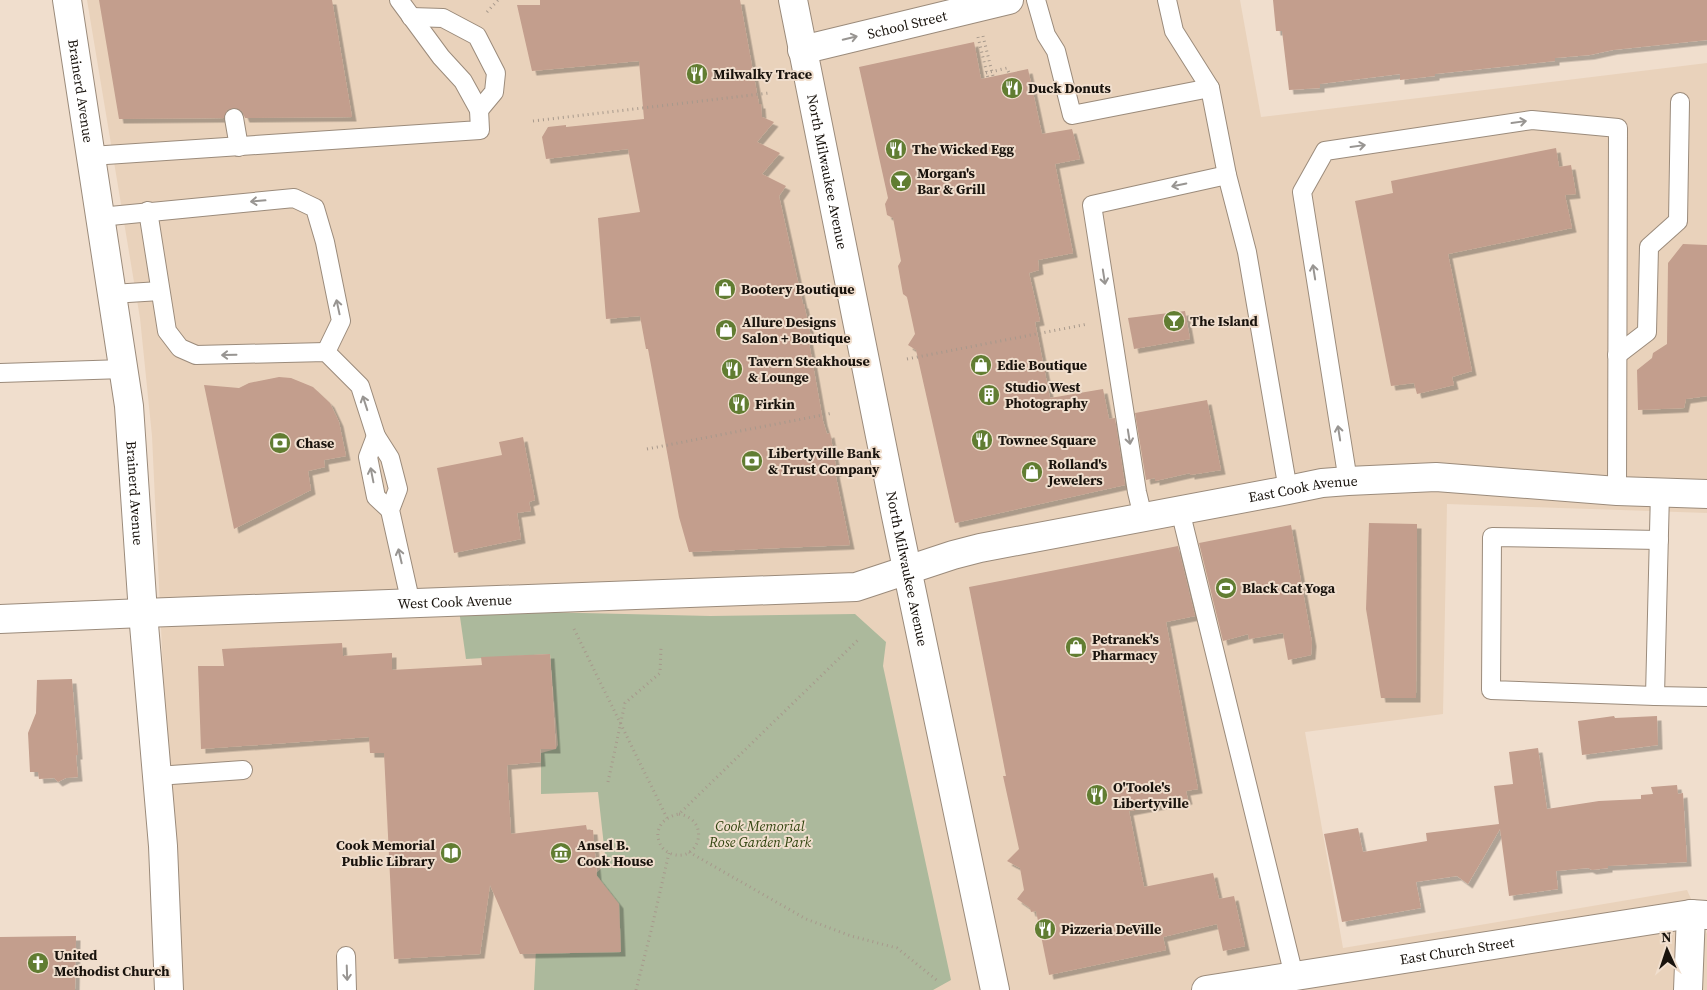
<svg xmlns="http://www.w3.org/2000/svg" width="1707" height="990" viewBox="0 0 1707 990" font-family="'Source Serif 4',serif">
  <style>
    .built { fill: #e9d2bb }
    .green { fill: #acb99c }
    .building { fill: #c39e8d; filter: url(#shadow) }
    .lines { fill: none; stroke-linecap: round; stroke-linejoin: round }
    .lane-casing { stroke: #9b8b7b; stroke-width: 20 }
    .street-casing { stroke: #9b8b7b; stroke-width: 30 }
    .secondary-casing { stroke: #9b8b7b; stroke-width: 30 }
    .primary-casing { stroke: #9b8b7b; stroke-width: 30 }
    .path { stroke: #a7998c; stroke-width: 3; stroke-dasharray: 1 4; stroke-linecap: butt }
    .lane { stroke: #fff; stroke-width: 18 }
    .street { stroke: #fff; stroke-width: 28 }
    .secondary { stroke: #fff; stroke-width: 28 }
    .primary { stroke: #fff; stroke-width: 28 }
    .oneway { stroke: #989592 }
    .labels { text-anchor: middle; stroke-width: 4; stroke-linejoin: round; paint-order: stroke }
    .street-label { font-size: 14px; fill: #19130d; stroke: #f0decd }
    .poi-label { font-size: 14px; font-weight: bold; fill: #19130d; stroke: #f0decd; text-anchor: start }
    .park-label { font-size: 14px; font-style: italic; fill: #324510; stroke: #f0decd }
  </style>
  <defs>
    <filter id="shadow"><feDropShadow dx="4.5" dy="4.5" stdDeviation="0" flood-color="#0004"/></filter>
  </defs>
  <rect width="100%" height="100%" fill="#f0decd"/>
  <!-- built -->
  <polygon class="built" points="87,0 1240,0 1261,117 1707,63 1707,513 1447,504 1443,714 1305,732 1343,948 1687,890 1707,934 1707,990 182,990 164,692 152,436 140,318"/>
  <!-- green -->
  <polygon class="green" points="459,610 710,616 855,614 886,642 883,666 951,980 933,990 534,990 537,928 606,864 598,792 541,794 541,753 556,749 558,745 550,654 466,659"/>
  <!-- building -->
  <g class="building">
    <polygon points="99,0 332,0 352,117 245,118 242,111 233,108 227,110 224,118 119,119"/>
    <polygon points="540,0 740,0 759,104 761,104 762,117 774,122 757,142 780,153 762,174 786,186 779,196 803,304 804,304 811,337 808,337 823,421 827,434 830,433 837,472 835,472 850,545 689,552 679,517 648,349 646,349 640,316 606,319 598,218 640,212 628,149 546,159 542,137 548,127 566,125 566,127 644,119 639,61 532,71 517,5 540,5"/>
    <polygon points="1273,0 1707,0 1707,40 1613,50 1590,55 1555,58 1555,61 1435,74 1435,76 1400,80 1400,74 1320,84 1320,88 1289,90 1282,31 1276,31"/>
    <polygon points="974,42 981,79 1028,69 1042,134 1072,129 1080,159 1055,164 1073,253 1038,260 1039,270 1029,273 1040,321 1035,322 1050,398 1103,389 1109,419 1115,418 1125,485 955,523 916,350 908,345 915,334 907,297 903,294 898,266 901,261 893,218 887,215 885,204 888,198 859,67"/>
    <polygon points="1556,148 1559,167 1571,165 1576,194 1565,195 1572,228 1448,254 1472,371 1452,377 1454,385 1417,394 1414,383 1391,386 1355,201 1393,193 1391,181"/>
    <polygon points="1683,244 1707,245 1707,396 1686,399 1684,408 1638,410 1637,370 1652,358 1653,353 1667,344 1668,263"/>
    <polygon points="1185,311 1190,339 1134,349 1128,318"/>
    <polygon points="279,377 291,378 313,387 330,403 339,422 346,456 324,460 325,467 308,471 311,490 234,529 204,385 239,388 249,383"/>
    <polygon points="1207,400 1221,470 1190,475 1190,473 1155,481 1155,478 1146,480 1135,413"/>
    <polygon points="523,437 535,500 529,502 531,511 517,513 521,539 454,553 437,468 502,455 499,442"/>
    <polygon points="1369,523 1417,524 1416,698 1381,698 1366,609"/>
    <polygon points="1291,525 1312,642 1311,655 1288,660 1283,633 1249,639 1248,634 1223,641 1199,543"/>
    <polygon points="1178,546 1195,616 1166,622 1198,789 1186,791 1188,800 1129,811 1144,887 1213,873 1219,899 1234,896 1245,946 1223,951 1217,924 1163,937 1166,950 1049,975 1036,911 1031,912 1030,908 1017,899 1024,890 1020,868 1007,861 1019,849 1003,776 1006,776 969,587"/>
    <polygon points="342,643 343,656 392,653 392,670 482,665 481,657 550,654 556,749 540,749 541,762 507,765 511,834 586,825 587,830 593,830 597,876 619,904 621,952 520,954 490,885 480,954 394,959 384,753 370,753 369,737 201,749 198,666 224,666 222,649"/>
    <polygon points="72,679 78,755 76,755 78,777 66,778 58,782 54,778 39,779 38,772 30,772 28,733 36,713 37,680"/>
    <polygon points="1614,716 1615,718 1657,716 1658,745 1582,755 1578,721"/>
    <polygon points="1538,748 1547,809 1599,801 1641,799 1641,795 1653,794 1651,787 1677,785 1678,794 1683,793 1687,862 1608,866 1608,868 1592,870 1588,868 1556,871 1558,889 1509,896 1500,829 1468,884 1457,876 1416,882 1421,908 1342,922 1324,834 1358,828 1363,852 1427,841 1426,833 1499,824 1494,786 1513,784 1509,752"/>
    <polygon points="76,936 75,990 0,990 0,937"/>
  </g>
  <g class="lines">
    <!-- lane casing -->
    <g class="lane-casing">
      <g id="lane">
        <polyline points="1036,0 1046,35 1056,51 1072,115 1210,88"/>
        <polyline points="1167,0 1174,31 1210,88 1227,175 1247,252 1288,490"/>
        <polyline points="411,17 443,18 477,36 496,73 494,92 479,110"/>
        <polyline points="234,118 239,147"/>
        <polyline points="91,156 480,130 479,110 463,81 441,57 399,0"/>
        <polyline points="148,211 167,331 180,348 196,355 326,352 360,386 376,436 390,458 398,489 390,510 411,604"/>
        <polyline points="100,217 294,198 315,208 325,242 341,321 326,352"/>
        <polyline points="112,294 160,291"/>
        <polyline points="1617,355 1647,332 1649,247 1678,221 1680,102"/>
        <polyline points="0,373 124,369"/>
        <polyline points="376,436 368,457 376,497 390,510"/>
        <polyline points="1348,481 1302,192 1325,151 1532,120 1618,128 1617,491"/>
        <polyline points="1660,492 1655,696 1707,697"/>
        <polyline points="1180,510 1294,976"/>
        <polyline points="1143,517 1137,492 1092,205 1227,175"/>
        <polyline points="1655,696 1491,690 1492,537 1659,540"/>
        <polyline points="157,776 243,770"/>
        <polyline points="346,956 347,990"/>
      </g>
    </g>
    <!-- street casing -->
    <g class="street-casing">
      <g id="street">
        <path id="s1" d="M802,50L1009,0"/>
        <polyline points="0,619 143,613"/>
        <polyline points="1688,990 1691,914"/>
      </g>
    </g>
    <!-- secondary casing -->
    <g class="secondary-casing">
      <g id="secondary">
        <path id="s2" d="M67,0L129,406L143,613L163,846L169,990"/>
        <path id="s3" d="M143,613L856,587L953,555L980,548L1288,490L1322,483L1348,481L1436,477L1617,491L1707,494"/>
        <path id="s4" d="M1206,990L1691,914L1707,915"/>
      </g>
    </g>
    <!-- primary casing -->
    <g class="primary-casing">
      <g id="primary">
        <path id="s5" d="M793,0L896,516L995,990"/>
      </g>
    </g>
    <!-- path -->
    <g class="path">
      <polyline points="487,12 498,0"/>
      <polyline points="983,36 993,76"/>
      <polyline points="978,37 988,78"/>
      <polyline points="986,73 1007,68 1009,73"/>
      <polyline points="533,121 769,93"/>
      <polyline points="907,359 1088,324"/>
      <polyline points="647,449 833,413"/>
      <polyline points="574,629 667,818"/>
      <polyline points="608,782 625,703 660,673 661,648"/>
      <path d="M679,814C712,820 699,863 672,854C666,852 661,848 659,841C654,827 666,816 679,814L860,638"/>
      <polyline points="689,852 806,919 851,936 897,948 939,982"/>
      <polyline points="636,990 651,931 669,853"/>
    </g>
    <!-- lane -->
    <use href="#lane" class="lane"/>
    <!-- street -->
    <use href="#street" class="street"/>
    <!-- secondary -->
    <use href="#secondary" class="secondary"/>
    <!-- primary -->
    <use href="#primary" class="primary"/>
  </g>
  <!-- one-way arrows -->
  <defs><path id="oneway-shaft" d="M-6 0H5M1.5-3L5.5 0L1.5 3" fill="none" stroke-width="1.6" stroke-linecap="round" stroke-linejoin="round" transform="scale(1.25)"/></defs>
  <g class="oneway">
    <use href="#oneway-shaft" transform="translate(850 38) rotate(-14)"/>
    <use href="#oneway-shaft" transform="translate(1519 122) rotate(-8)"/>
    <use href="#oneway-shaft" transform="translate(1358 146) rotate(-8)"/>
    <use href="#oneway-shaft" transform="translate(1179 185) rotate(168)"/>
    <use href="#oneway-shaft" transform="translate(258 201) rotate(175)"/>
    <use href="#oneway-shaft" transform="translate(1314 272) rotate(-99)"/>
    <use href="#oneway-shaft" transform="translate(1104 277) rotate(81)"/>
    <use href="#oneway-shaft" transform="translate(338 307) rotate(-102)"/>
    <use href="#oneway-shaft" transform="translate(229 355) rotate(179)"/>
    <use href="#oneway-shaft" transform="translate(365 403) rotate(-108)"/>
    <use href="#oneway-shaft" transform="translate(1339 433) rotate(-99)"/>
    <use href="#oneway-shaft" transform="translate(1129 437) rotate(81)"/>
    <use href="#oneway-shaft" transform="translate(372 475) rotate(-101)"/>
    <use href="#oneway-shaft" transform="translate(400 556) rotate(-103)"/>
    <use href="#oneway-shaft" transform="translate(347 973) rotate(88)"/>
  </g>
  <!-- icons -->
  <defs>
    <g id="restaurant-disc" transform="scale(1.125)"><circle r="9.5" fill="#617d32" stroke="#f0decd"/><path d="M-5-6h1v4h1v-4h1v4h1v-4h1v5L-1.5 .5V6h-2V.5L-5-1ZM5-6V6H3V1.5H1.5Q1.5-4 5-6Z" fill="#fff"/></g>
    <g id="bar-disc" transform="scale(1.125)"><circle r="9.5" fill="#617d32" stroke="#f0decd"/><path d="M-6-5H6L.8 .8V4.5H3.5V6h-7V4.5H-.8V.8Z" fill="#fff"/></g>
    <g id="shop-disc" transform="scale(1.125)"><circle r="9.5" fill="#617d32" stroke="#f0decd"/><path d="M-5-2.5h2.3a2.7 3.5 0 0 1 5.4 0H5L5.5 6h-11ZM-1.5-2.5h3a1.5 2.3 0 0 0-3 0Z" fill="#fff"/></g>
    <g id="building-disc" transform="scale(1.125)"><circle r="9.5" fill="#617d32" stroke="#f0decd"/><path d="M-4-6H4V6H1V3H-1V6H-4ZM-2.5-4.3h1.7v1.8h-1.7ZM.8-4.3h1.7v1.8H.8ZM-2.5-1h1.7V.8h-1.7ZM.8-1h1.7V.8H.8Z" fill="#fff"/></g>
    <g id="bank-disc" transform="scale(1.125)"><circle r="9.5" fill="#617d32" stroke="#f0decd"/><path d="M-6-4H6V4H-6ZM0-2.3a2.3 2.3 0 1 0 0 4.6a2.3 2.3 0 1 0 0-4.6Z" fill="#fff"/></g>
    <g id="stadium-disc" transform="scale(1.125)"><circle r="9.5" fill="#617d32" stroke="#f0decd"/><path d="M0-5a6.5 5 0 1 0 0 10a6.5 5 0 1 0 0-10ZM-3.5-1.8h7v3.6h-7Z" fill="#fff"/></g>
    <g id="library-disc" transform="scale(1.125)"><circle r="9.5" fill="#617d32" stroke="#f0decd"/><path d="M-6-4Q-3-5.5-.7-3.5V5Q-3 3-6 4ZM6-4Q3-5.5 .7-3.5V5Q3 3 6 4Z" fill="#fff"/></g>
    <g id="museum-disc" transform="scale(1.125)"><circle r="9.5" fill="#617d32" stroke="#f0decd"/><path d="M0-6L6-3V-2H-6V-3ZM-5-1h2V3h-2ZM-1-1h2V3h-2ZM3-1h2V3H3ZM-6 4H6V6H-6Z" fill="#fff"/></g>
    <g id="church-disc" transform="scale(1.125)"><circle r="9.5" fill="#617d32" stroke="#f0decd"/><path d="M-1.2-6h2.4v3.5h3.3v2.4h-3.3V6h-2.4V-.1h-3.3v-2.4h3.3Z" fill="#fff"/></g>
  </defs>
  <g fill-rule="evenodd">
    <use href="#restaurant-disc" x="697" y="74"/>
    <use href="#restaurant-disc" x="1012" y="88"/>
    <use href="#restaurant-disc" x="896" y="149"/>
    <use href="#bar-disc" x="901" y="181"/>
    <use href="#shop-disc" x="725" y="289"/>
    <use href="#bar-disc" x="1174" y="321"/>
    <use href="#shop-disc" x="726" y="330"/>
    <use href="#shop-disc" x="981" y="365"/>
    <use href="#restaurant-disc" x="732" y="369"/>
    <use href="#building-disc" x="989" y="395"/>
    <use href="#restaurant-disc" x="739" y="404"/>
    <use href="#restaurant-disc" x="982" y="440"/>
    <use href="#bank-disc" x="280" y="443"/>
    <use href="#bank-disc" x="752" y="461"/>
    <use href="#shop-disc" x="1032" y="472"/>
    <use href="#stadium-disc" x="1226" y="588"/>
    <use href="#shop-disc" x="1076" y="647"/>
    <use href="#restaurant-disc" x="1097" y="795"/>
    <use href="#library-disc" x="451" y="853"/>
    <use href="#museum-disc" x="561" y="853"/>
    <use href="#restaurant-disc" x="1045" y="929"/>
    <use href="#church-disc" x="38" y="963"/>
  </g>
  <g class="labels">
    <!-- street labels -->
    <g class="street-label">
      <text dy="5" stroke="none"><textPath href="#s1" startOffset="108">School Street</textPath></text>
      <text dy="5" stroke="none"><textPath href="#s2" startOffset="92">Brainerd Avenue</textPath></text>
      <text dy="5" stroke="none"><textPath href="#s5" startOffset="175">North Milwaukee Avenue</textPath></text>
      <text dy="5" stroke="none"><textPath href="#s3" startOffset="1172">East Cook Avenue</textPath></text>
      <text dy="5" stroke="none"><textPath href="#s2" startOffset="498">Brainerd Avenue</textPath></text>
      <text dy="5" stroke="none"><textPath href="#s5" startOffset="580">North Milwaukee Avenue</textPath></text>
      <text dy="5" stroke="none"><textPath href="#s3" startOffset="312">West Cook Avenue</textPath></text>
      <text dy="5" stroke="none"><textPath href="#s4" startOffset="254">East Church Street</textPath></text>
    </g>
    <!-- poi labels -->
    <g class="poi-label">
      <text x="713" y="79">Milwalky Trace</text>
      <text x="1028" y="93">Duck Donuts</text>
      <text x="912" y="154">The Wicked Egg</text>
      <text x="917" y="178">Morgan's<tspan x="917" dy="16">Bar &amp; Grill</tspan></text>
      <text x="741" y="294">Bootery Boutique</text>
      <text x="1190" y="326">The Island</text>
      <text x="742" y="327">Allure Designs<tspan x="742" dy="16">Salon + Boutique</tspan></text>
      <text x="748" y="366">Tavern Steakhouse<tspan x="748" dy="16">&amp; Lounge</tspan></text>
      <text x="997" y="370">Edie Boutique</text>
      <text x="1005" y="392">Studio West<tspan x="1005" dy="16">Photography</tspan></text>
      <text x="755" y="409">Firkin</text>
      <text x="998" y="445">Townee Square</text>
      <text x="296" y="448">Chase</text>
      <text x="768" y="458">Libertyville Bank<tspan x="768" dy="16">&amp; Trust Company</tspan></text>
      <text x="1048" y="469">Rolland's<tspan x="1048" dy="16">Jewelers</tspan></text>
      <text x="1242" y="593">Black Cat Yoga</text>
      <text x="1092" y="644">Petranek's<tspan x="1092" dy="16">Pharmacy</tspan></text>
      <text x="1113" y="792">O'Toole's<tspan x="1113" dy="16">Libertyville</tspan></text>
      <text x="435" y="850" text-anchor="end">Cook Memorial<tspan x="435" dy="16">Public Library</tspan></text>
      <text x="577" y="850">Ansel B.<tspan x="577" dy="16">Cook House</tspan></text>
      <text x="1061" y="934">Pizzeria DeVille</text>
      <text x="54" y="960">United<tspan x="54" dy="16">Methodist Church</tspan></text>
    </g>
    <!-- park labels -->
    <g class="park-label">
      <text x="760" y="831">Cook Memorial<tspan x="760" dy="16">Rose Garden Park</tspan></text>
    </g>
  </g>
  <!-- north arrow -->
  <g transform="translate(1667 950) rotate(357)" stroke="#f0decd" stroke-width="4" paint-order="stroke">
  <path d="M0-4L9 19L0 12L-9 19Z" fill="#19130d"/>
  <text y="-8" font-size="14" font-weight="bold" text-anchor="middle" fill="#19130d">N</text>
  </g>
</svg>
